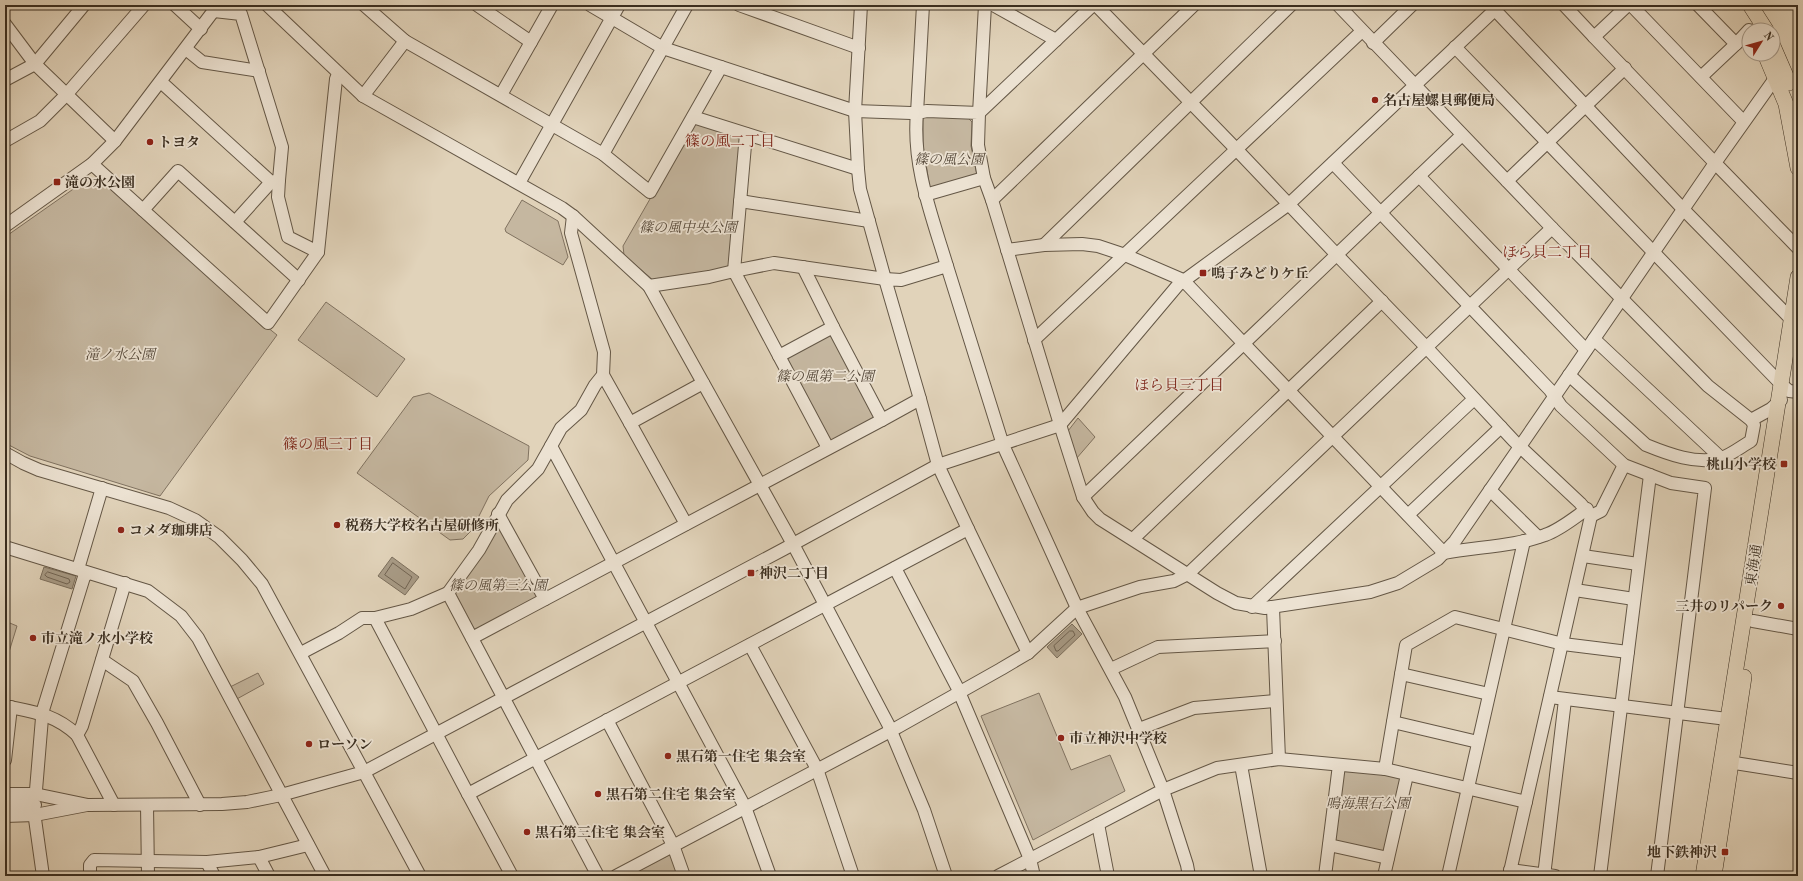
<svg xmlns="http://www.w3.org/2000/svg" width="1803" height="881" viewBox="0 0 1803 881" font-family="'Old Standard TT','Noto Serif JP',serif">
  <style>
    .green { fill: #c5b7a0; stroke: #807260 }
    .water { fill: #a89b86; stroke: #7c6f5d }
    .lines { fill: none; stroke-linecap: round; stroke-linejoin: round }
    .shore { stroke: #716453; stroke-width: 1 }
    .minor-casing { stroke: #645746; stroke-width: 14 }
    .major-casing { stroke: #3a2e20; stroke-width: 16 }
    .minor { stroke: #ece2d2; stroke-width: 12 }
    .major { stroke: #e1d3ba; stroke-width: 15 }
    .poi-dot { fill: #8f2418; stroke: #ece2d2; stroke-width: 1.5 }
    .labels { text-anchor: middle; stroke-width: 3.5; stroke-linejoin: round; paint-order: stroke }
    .poi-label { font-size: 14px; font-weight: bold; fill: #3a2e20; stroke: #ece2d2; text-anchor: start }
    .park-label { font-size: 14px; font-style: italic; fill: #56493a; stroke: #ece2d2 }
    .street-label { font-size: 14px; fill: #3a2e20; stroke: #ece2d2 }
    .neighbourhood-label { font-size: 15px; fill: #7a1f14; stroke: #ece2d2 }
  </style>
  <rect width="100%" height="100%" fill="#e1d3ba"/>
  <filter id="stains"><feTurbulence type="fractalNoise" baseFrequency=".005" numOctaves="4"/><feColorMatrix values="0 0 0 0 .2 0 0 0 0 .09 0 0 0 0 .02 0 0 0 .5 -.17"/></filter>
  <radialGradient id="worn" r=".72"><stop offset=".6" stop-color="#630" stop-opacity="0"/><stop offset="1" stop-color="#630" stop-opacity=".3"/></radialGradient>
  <!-- green -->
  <g class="green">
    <polygon points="926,116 968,118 972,122 971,146 977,175 930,189 923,145 923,118"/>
    <polygon points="699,122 739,135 742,140 732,266 727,270 653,280 624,255 623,246 693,124"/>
    <polygon points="89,178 95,184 99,184 100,182 103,181 265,329 267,327 277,335 160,496 30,456 5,443 5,237"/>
    <polygon points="522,200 558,221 568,257 563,265 506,232 505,229"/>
    <polygon points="326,302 405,359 377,397 298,340"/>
    <polygon points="829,332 876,414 874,419 832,441 829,441 785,360"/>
    <polygon points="429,393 529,446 528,460 489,496 472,530 463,539 450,540 357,473 413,397"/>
    <polygon points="1078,418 1095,437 1076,459 1068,431"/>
    <polygon points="502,526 538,595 537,600 478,630 474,629 454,591 494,527"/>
    <polygon points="5,621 17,626 5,665"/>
    <polygon points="258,673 264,684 235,700 228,688"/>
    <polygon points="1039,693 1071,770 1110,755 1125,791 1033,840 981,716"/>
    <polygon points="1347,769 1400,777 1402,781 1386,851 1382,853 1337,844 1334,840 1342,772"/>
    <polygon points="669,855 674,857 680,876 629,876"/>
  </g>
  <!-- water -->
  <g class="water">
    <polygon points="392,557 419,577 405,595 378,576"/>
    <polygon points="44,567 76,576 72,589 40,579"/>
    <polygon points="1072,624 1082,634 1057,658 1047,647"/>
  </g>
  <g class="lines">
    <!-- shore -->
    <g class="shore">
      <polygon points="393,563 412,577 405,589 385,575"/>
      <polygon points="48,572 69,579 70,582 67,584 47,577 45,575"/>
      <polygon points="1070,631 1073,631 1075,635 1058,651 1056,651 1054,646"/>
    </g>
    <!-- minor casing -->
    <g class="minor-casing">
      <g id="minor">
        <polyline points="175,5 201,29"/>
        <polyline points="267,5 363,96 562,208 573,216 649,286 793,544 888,724 924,810 946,876"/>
        <polyline points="364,5 405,41 603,154 650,192 721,67"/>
        <polyline points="477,5 531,42"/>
        <polyline points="590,5 663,48 855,111 911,113 917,113 923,5"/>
        <polyline points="739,5 859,48"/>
        <polyline points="993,5 1056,40"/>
        <polyline points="1096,5 1237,150 1337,255 1427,348 1514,441 1580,503 1591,516 1509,876"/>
        <polyline points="1194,5 992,200 1062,431 1083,497 1093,512 1100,519 1217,593 1236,603 1265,608 1370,592 1398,583 1438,559 1455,541 1715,163 1594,37 1628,5"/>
        <path d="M1338,5L1552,228L1708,386L1751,420L1754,425L1751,441C1742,446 1731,455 1721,458C1697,465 1668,454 1646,445L1569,375"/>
        <polyline points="1564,5 1594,37"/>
        <polyline points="1631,5 1743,121"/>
        <polyline points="1698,5 1736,44 1701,77"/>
        <polyline points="1495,10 1683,209 1791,319"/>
        <polyline points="214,11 241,14 282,147 279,180"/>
        <polyline points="5,24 35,64 115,141"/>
        <polyline points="1373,43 1412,5"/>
        <polyline points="1736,44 1749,30"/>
        <polyline points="1455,47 1781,384 1789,391 1798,392"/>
        <polyline points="186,49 202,62 259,71"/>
        <polyline points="1776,77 1715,163 1798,248"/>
        <polyline points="5,80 35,64 84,5"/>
        <polyline points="161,82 271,182 279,180 278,197 288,237 318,252 336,79 338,74"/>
        <polyline points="501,95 552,5"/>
        <polyline points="363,96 405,41"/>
        <polyline points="979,113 1093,5"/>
        <polyline points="979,113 985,5"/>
        <polyline points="693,117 858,169"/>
        <polyline points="746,134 734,271 774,263 885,279 860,189 858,169 855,111 861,5"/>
        <polyline points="5,141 40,121 66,95 144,5"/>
        <polyline points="603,154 687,5"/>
        <polyline points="1333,163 1550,390 1561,406 1624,465 1671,483 1705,488 1657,876"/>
        <polyline points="92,164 268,323 318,252"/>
        <polyline points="1419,176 1586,350"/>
        <polyline points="1507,181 1625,68"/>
        <polyline points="519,183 619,5"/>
        <polyline points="925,195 984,178"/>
        <polyline points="740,201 869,221"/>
        <polyline points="143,210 178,171 299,280"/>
        <polyline points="235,222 271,182"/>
        <polyline points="5,226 92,164 115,141 218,5"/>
        <polyline points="1044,245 1291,5"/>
        <path d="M1007,250L1044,245L1082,244L1098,246L1125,255L1183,280L1444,553C1475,547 1517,546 1545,535C1560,530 1574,518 1587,509"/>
        <path d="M947,266C932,216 912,166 917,113L927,111L979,113L978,145L984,178L992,200"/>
        <polyline points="803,267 833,327"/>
        <polyline points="1594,339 1721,458"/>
        <polyline points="1034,340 1362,31"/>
        <polyline points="779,356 828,448"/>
        <polyline points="603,375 630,423"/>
        <polyline points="920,399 885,279 901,280 947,266 1003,445 1077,608 1125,697 1163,790 998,876"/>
        <polyline points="1751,420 1771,409 1781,400"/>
        <polyline points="551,446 561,428 581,410 595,385 603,375 604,352 571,233 573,216"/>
        <polyline points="5,453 23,463 39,470 169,508 195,520 219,537 242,560 262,584 364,772 281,795 247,802 222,804 88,805 35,794 5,794"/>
        <polyline points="1490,490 1538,537"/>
        <polyline points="1083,497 1462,135"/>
        <polyline points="498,514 545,599"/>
        <polyline points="1408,515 1501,427"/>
        <polyline points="1591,516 1601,511 1624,465"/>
        <polyline points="686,524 630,423 703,383"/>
        <polyline points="968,529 1028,653"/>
        <polyline points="1133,539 1382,301"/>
        <polyline points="5,547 148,591 181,616 198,638 325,876"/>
        <polyline points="1583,556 1638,564"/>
        <polyline points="895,568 957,687 1030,859 1034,876"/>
        <polyline points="78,569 102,488"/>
        <polyline points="1575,590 1634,599"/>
        <polyline points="448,593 479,550 507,500 538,469 551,446 745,807 770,876"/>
        <polyline points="1252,607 1474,399"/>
        <polyline points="1273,608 1279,759"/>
        <polyline points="1753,621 1798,629"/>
        <polyline points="472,638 882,420"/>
        <polyline points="750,645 817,769 853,876"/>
        <polyline points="301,653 339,633 362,618 375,618"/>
        <polyline points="102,660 133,681 157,723 200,805"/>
        <polyline points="1111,669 1158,647 1275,641"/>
        <polyline points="1401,674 1489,694"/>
        <polyline points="1550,697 1727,719"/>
        <path d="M5,706C33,712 55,714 77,735L114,805"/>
        <polyline points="43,710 84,577 87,574"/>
        <polyline points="607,720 673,845 684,876"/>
        <polyline points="1393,722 1478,742"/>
        <polyline points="1139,729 1194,708 1276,701"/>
        <polyline points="77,735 82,726 125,583"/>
        <polyline points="5,760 11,707"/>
        <polyline points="1722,761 1798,773"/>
        <polyline points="1241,765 1261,876"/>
        <polyline points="1385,769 1406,645 1455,617 1563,644 1628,652"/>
        <polyline points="36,790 42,718"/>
        <polyline points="468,794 375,618 411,609 448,593 598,876"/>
        <polyline points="5,804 24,806 35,805"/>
        <polyline points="147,805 148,876"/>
        <polyline points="5,816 35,815 87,805"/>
        <polyline points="35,819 43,876"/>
        <polyline points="1098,824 1108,876"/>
        <polyline points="1329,845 1388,858"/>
        <polyline points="259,857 269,876"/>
        <polyline points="207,862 214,876"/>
        <polyline points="1510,870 1555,876"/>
        <polyline points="90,876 90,865 94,860 207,862 259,857 308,845"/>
        <polyline points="420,876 364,772 784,549 938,465 1060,425 1178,285 1289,204 1500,5"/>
        <polyline points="512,876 468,794 968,529 938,465 920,399 882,420 833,327 779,356 734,271 709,277 649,286"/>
        <polyline points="616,876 898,727 1001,669 1028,653 1077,608 1140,587 1174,581 1188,574 1552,228"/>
        <polyline points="1189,876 1187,865 1163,790 1217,768 1279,759 1385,769 1526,802"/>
        <polyline points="1325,876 1339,765"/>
        <polyline points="1384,876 1407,775"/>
        <polyline points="1448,876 1524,541"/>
        <polyline points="1544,876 1565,700"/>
        <polyline points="1600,876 1650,475"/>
      </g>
    </g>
    <!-- major casing -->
    <g class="major-casing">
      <g id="major">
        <polyline points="1750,5 1766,30"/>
        <polyline points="1773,46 1789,83"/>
        <polyline points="1765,54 1786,104 1798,168"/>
        <polyline points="1703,876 1798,277"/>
        <polyline points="1714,876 1744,677"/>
      </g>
    </g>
    <!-- minor -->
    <use href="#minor" class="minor"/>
    <!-- major -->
    <use href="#major" class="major"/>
  </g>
  <!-- markers -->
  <g class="poi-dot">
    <circle cx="1375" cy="100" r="4"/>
    <circle cx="150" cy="142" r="4"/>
    <rect x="53" y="178" width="8" height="8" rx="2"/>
    <rect x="1199" y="269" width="8" height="8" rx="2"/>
    <rect x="1780" y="460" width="8" height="8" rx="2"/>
    <circle cx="337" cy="525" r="4"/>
    <circle cx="121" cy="530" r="4"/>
    <rect x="747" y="569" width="8" height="8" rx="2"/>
    <circle cx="1781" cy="606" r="4"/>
    <circle cx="33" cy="638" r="4"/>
    <circle cx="1061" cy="738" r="4"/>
    <circle cx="309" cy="744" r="4"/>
    <circle cx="668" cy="756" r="4"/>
    <circle cx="598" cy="794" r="4"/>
    <circle cx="527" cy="832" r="4"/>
    <rect x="1721" y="848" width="8" height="8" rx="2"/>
  </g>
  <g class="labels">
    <!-- poi labels -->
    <g class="poi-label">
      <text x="1383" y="105">名古屋螺貝郵便局</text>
      <text x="158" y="147">トヨタ</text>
      <text x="65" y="187">滝の水公園</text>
      <text x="1211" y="278">鳴子みどりケ丘</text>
      <text x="1776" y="469" text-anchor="end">桃山小学校</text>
      <text x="345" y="530">税務大学校名古屋研修所</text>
      <text x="129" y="535">コメダ珈琲店</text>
      <text x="759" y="578">神沢二丁目</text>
      <text x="1773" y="611" text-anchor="end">三井のリパーク</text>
      <text x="41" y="643">市立滝ノ水小学校</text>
      <text x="1069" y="743">市立神沢中学校</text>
      <text x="317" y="749">ローソン</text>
      <text x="676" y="761">黒石第一住宅 集会室</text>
      <text x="606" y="799">黒石第二住宅 集会室</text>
      <text x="535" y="837">黒石第三住宅 集会室</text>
      <text x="1717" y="857" text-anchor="end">地下鉄神沢</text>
    </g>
    <!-- park labels -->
    <g class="park-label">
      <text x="949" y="164">篠の風公園</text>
      <text x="688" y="232">篠の風中央公園</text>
      <text x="120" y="359">滝ノ水公園</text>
      <text x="825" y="381">篠の風第二公園</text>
      <text x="498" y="590">篠の風第三公園</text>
      <text x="1368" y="808">鳴海黒石公園</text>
    </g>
    <!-- street labels -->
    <g class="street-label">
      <text transform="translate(1753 565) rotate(-81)" y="5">東海通</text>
    </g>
    <!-- neighbourhood labels -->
    <g class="neighbourhood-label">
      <text x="730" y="146">篠の風二丁目</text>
      <text x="1547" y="257">ほら貝二丁目</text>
      <text x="1179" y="390">ほら貝三丁目</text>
      <text x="328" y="449">篠の風三丁目</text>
    </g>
  </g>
  <!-- margin -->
  <rect width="1803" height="881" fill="none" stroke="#e1d3ba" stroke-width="20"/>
  <rect x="6" y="6" width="1791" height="869" fill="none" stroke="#3a2e20" stroke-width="2"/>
  <rect x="10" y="10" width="1783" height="861" fill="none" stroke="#3a2e20"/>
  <!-- north arrow -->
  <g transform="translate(1761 42) rotate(53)"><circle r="19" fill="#ece2d2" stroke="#a59a8b"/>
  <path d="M0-3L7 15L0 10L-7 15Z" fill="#8f2418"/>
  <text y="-6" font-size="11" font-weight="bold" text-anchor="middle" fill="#3a2e20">N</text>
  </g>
  <rect width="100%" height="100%" filter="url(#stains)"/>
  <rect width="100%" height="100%" fill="url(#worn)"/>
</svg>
